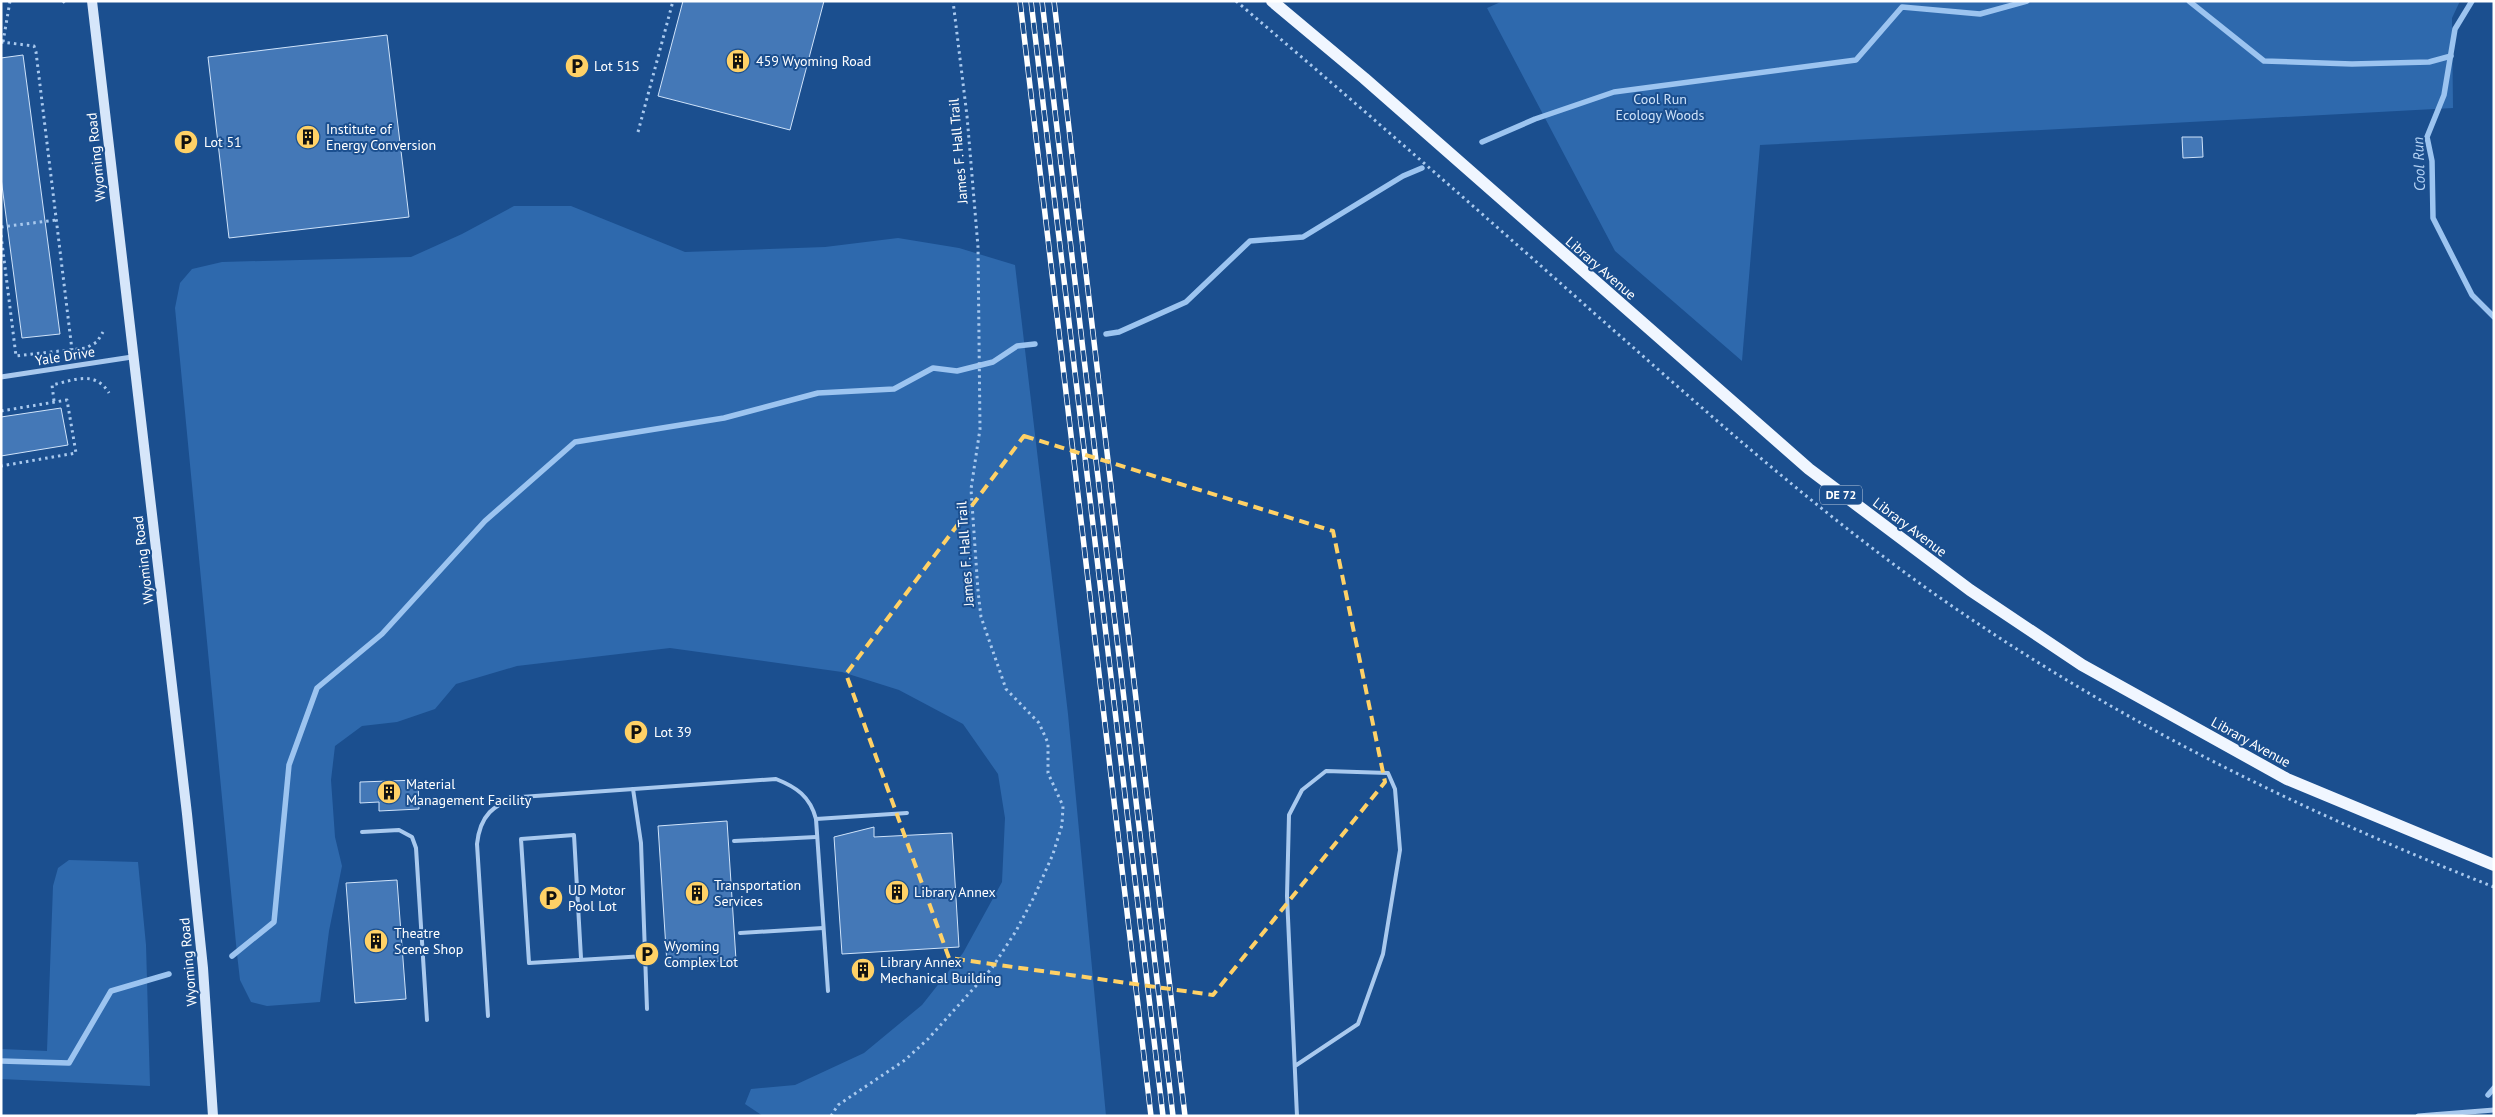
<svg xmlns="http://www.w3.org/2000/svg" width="2495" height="1117" viewBox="0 0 2495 1117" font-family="'PT Sans',sans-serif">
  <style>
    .green { fill: #2e69ad }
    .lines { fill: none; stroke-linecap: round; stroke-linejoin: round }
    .stream { stroke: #9cc4f0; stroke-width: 5.5 }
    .building { fill: #4478b7; stroke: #cfe3fa }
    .path { stroke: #a9c9ee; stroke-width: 3; stroke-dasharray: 2.5 4; stroke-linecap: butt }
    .lane { stroke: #a9c9ee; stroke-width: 4 }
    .street { stroke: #a9c9ee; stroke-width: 5 }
    .secondary { stroke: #d6e6fa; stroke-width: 10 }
    .primary { stroke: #f0f6ff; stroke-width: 12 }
    .rail-casing { stroke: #fff; stroke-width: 5.5 }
    .rail { stroke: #1b4f8f; stroke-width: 4; stroke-dasharray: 11; stroke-linecap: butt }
    .marked { fill: none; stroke: #ffd166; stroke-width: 4; stroke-dasharray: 10 6; stroke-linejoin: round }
    .labels { text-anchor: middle; stroke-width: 4; stroke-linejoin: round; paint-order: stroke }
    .shield { fill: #1b4f8f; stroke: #bbcadd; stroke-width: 1 }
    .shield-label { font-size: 12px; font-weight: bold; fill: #fff }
    .poi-label { font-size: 14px; fill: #fff; stroke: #1b4f8f; text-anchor: start }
    .park-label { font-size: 14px; fill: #cfe3fa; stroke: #1b4f8f }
    .street-label { font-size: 14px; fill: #fff; stroke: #1b4f8f }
    .water-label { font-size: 15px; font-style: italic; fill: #b5d3f5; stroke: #1b4f8f }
  </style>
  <rect width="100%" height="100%" fill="#1b4f8f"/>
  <!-- green -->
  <g class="green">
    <polygon points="1503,1 2460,1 2452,18 2453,108 1760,145 1742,361 1615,251 1487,8"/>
    <polygon points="514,206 571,206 685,252 825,247 898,238 959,248 1015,265 1068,714 1106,1116 763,1116 745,1104 751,1089 795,1085 864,1053 922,1005 963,953 1002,882 1005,818 998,774 963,724 899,690 842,672 670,648 517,666 456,684 435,709 397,722 362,726 335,746 331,780 335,837 342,866 329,931 320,1002 267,1006 251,1002 240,980 237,954 175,308 180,283 192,269 222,262 411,257 462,234"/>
    <polygon points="69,860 138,862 146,945 150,1086 1,1079 1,1049 47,1051 53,886 58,868"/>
  </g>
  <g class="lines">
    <!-- stream -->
    <g class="stream">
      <polyline points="2189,1 2264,61 2352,64 2429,62 2451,56"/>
      <polyline points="2472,1 2455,29 2444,95 2427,137 2432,161 2433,218 2472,295 2494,317"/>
      <polyline points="1482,142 1535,119 1614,92 1856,60 1902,7 1980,14 2027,1"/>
      <polyline points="1106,334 1119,332 1186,302 1250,241 1303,237 1403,176 1422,168"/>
      <polyline points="232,956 274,922 289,765 317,688 382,634 485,521 575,442 724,418 818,393 894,389 933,368 957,371 993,362 1017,346 1035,344"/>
      <polyline points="1,1061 69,1063 111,991 169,974"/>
      <polyline points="2488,1095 2494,1088"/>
    </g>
  </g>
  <!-- building -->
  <g class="building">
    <polygon points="683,1 824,1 790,130 658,96"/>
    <polygon points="387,35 409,217 229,238 208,57"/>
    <polygon points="23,55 60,334 22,338 1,178 1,58"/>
    <polygon points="2182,137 2202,137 2203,157 2183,158"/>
    <polygon points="61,408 68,445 1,456 1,417"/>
    <polygon points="418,780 419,809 379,811 379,802 360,803 360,782"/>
    <polygon points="727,821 736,960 667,964 658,826"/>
    <polygon points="874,827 874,837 952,833 959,947 842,954 834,837"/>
    <polygon points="397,880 406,999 355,1003 346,883"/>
  </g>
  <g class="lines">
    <!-- path -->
    <g class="path">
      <polyline points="63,1 67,5"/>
      <path d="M1236,1C1357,104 1476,208 1594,313C1709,414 1823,517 1949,604C2121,723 2301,811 2494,887"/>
      <polyline points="1,42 34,46 36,52 72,350"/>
      <polyline points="3,42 10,1"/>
      <polyline points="638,132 673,1"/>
      <polyline points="1,227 56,220"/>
      <polyline points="1,235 16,356 86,348 97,342 103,332"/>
      <path d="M54,401L52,385C74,380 95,370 109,393"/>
      <polyline points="1,411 67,400 76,453 1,466"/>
      <polyline points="831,1116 838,1105 905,1060 928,1039 992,968 1016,931 1034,897 1053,854 1062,825 1063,806 1048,773 1048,743 1039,723 1006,689 981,617 978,591 971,489 980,429 978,247 967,116 953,1"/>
    </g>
    <!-- lane -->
    <g class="lane">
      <polyline points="633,789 641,843 647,1009"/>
      <polyline points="816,819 907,813"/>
      <polyline points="362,832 399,830 412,837 416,848 427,1020"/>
      <polyline points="734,841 816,837"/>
      <polyline points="740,933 823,928"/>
      <polyline points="581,958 574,835 521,839 529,963 645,956"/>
      <path d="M488,1016L477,844C480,816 493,803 521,797L776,779C796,787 810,796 816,819L828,991"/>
      <polyline points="1295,1066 1358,1024 1383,954 1400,850 1395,789 1388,773 1326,771 1302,790 1289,815 1287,896 1297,1116"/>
    </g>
    <!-- street -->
    <g class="street">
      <polyline points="1,377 132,357"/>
      <polyline points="2418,1116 2494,1110"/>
    </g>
    <!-- secondary -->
    <polyline class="secondary" points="92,1 187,814 203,968 213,1116"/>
    <!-- primary -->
    <polyline class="primary" points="1272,1 1364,78 1809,469 1970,590 2082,665 2287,779 2494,865"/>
    <!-- rail casing -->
    <g class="rail-casing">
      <g id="rail">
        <polyline points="1020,1 1151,1116"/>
        <polyline points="1031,1 1163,1116"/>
        <polyline points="1042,1 1173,1116"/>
        <polyline points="1054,1 1185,1116"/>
      </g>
    </g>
    <!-- rail -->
    <use href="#rail" class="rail"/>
  </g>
  <!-- marked area -->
  <path class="marked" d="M1024,436L1333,531L1385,782L1213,995L949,958L846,674Z"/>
  <!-- icons -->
  <defs>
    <g id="building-disc" transform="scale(1.25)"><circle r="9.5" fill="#ffd166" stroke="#1b4f8f"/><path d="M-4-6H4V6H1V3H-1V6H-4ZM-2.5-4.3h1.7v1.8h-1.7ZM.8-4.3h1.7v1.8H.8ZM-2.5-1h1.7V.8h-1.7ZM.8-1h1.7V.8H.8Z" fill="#111"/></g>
    <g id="parking-disc" transform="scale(1.25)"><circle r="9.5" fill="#ffd166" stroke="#1b4f8f"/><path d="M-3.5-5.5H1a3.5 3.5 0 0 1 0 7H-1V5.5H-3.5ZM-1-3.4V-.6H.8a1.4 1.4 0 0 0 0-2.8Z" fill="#111"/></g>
  </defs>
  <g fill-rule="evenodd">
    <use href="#building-disc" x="738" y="61"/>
    <use href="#parking-disc" x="577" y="66"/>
    <use href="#building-disc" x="308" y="137"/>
    <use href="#parking-disc" x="186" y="142"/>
    <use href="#parking-disc" x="636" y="732"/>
    <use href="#building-disc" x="389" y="792"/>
    <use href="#building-disc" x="897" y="892"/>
    <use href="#building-disc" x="697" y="893"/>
    <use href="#parking-disc" x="551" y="898"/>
    <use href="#building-disc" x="376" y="941"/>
    <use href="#parking-disc" x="647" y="954"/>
    <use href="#building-disc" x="863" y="970"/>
  </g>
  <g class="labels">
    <!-- shield labels -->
    <rect class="shield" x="1820" y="485.5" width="42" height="19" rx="4"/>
    <g class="shield-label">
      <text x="1841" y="499">DE 72</text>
    </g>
    <!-- poi labels -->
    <g class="poi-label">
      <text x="756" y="66">459 Wyoming Road</text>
      <text x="594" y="71">Lot 51S</text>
      <text x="326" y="134">Institute of<tspan x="326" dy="16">Energy Conversion</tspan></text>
      <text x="204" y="147">Lot 51</text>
      <text x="654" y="737">Lot 39</text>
      <text x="406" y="789">Material<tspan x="406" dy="16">Management Facility</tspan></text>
      <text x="714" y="890">Transportation<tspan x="714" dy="16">Services</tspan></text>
      <text x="568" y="895">UD Motor<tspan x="568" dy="16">Pool Lot</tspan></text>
      <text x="914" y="897">Library Annex</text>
      <text x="394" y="938">Theatre<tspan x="394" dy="16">Scene Shop</tspan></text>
      <text x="664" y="951">Wyoming<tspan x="664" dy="16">Complex Lot</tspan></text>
      <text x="880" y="967">Library Annex<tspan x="880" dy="16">Mechanical Building</tspan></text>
    </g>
    <!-- park labels -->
    <g class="park-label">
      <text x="1660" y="104">Cool Run<tspan x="1660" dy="16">Ecology Woods</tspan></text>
    </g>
    <!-- street labels -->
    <g class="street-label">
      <text transform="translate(958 151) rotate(-95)" y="5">James F. Hall Trail</text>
      <text transform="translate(96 157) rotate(-96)" y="5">Wyoming Road</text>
      <text transform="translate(1601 268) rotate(41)" y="5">Library Avenue</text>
      <text transform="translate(65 356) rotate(-9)" y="5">Yale Drive</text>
      <text transform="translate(1910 527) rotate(37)" y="5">Library Avenue</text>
      <text transform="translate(965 554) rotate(-94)" y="5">James F. Hall Trail</text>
      <text transform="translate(143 560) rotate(-97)" y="5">Wyoming Road</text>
      <text transform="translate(2251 742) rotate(29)" y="5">Library Avenue</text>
      <text transform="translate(188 962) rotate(-95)" y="5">Wyoming Road</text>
    </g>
    <!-- water labels -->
    <g class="water-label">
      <text transform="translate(2419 164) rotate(-92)" y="5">Cool Run</text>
    </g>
  </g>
  <!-- border -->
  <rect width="2495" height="1117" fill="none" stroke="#ffffff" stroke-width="5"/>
</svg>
